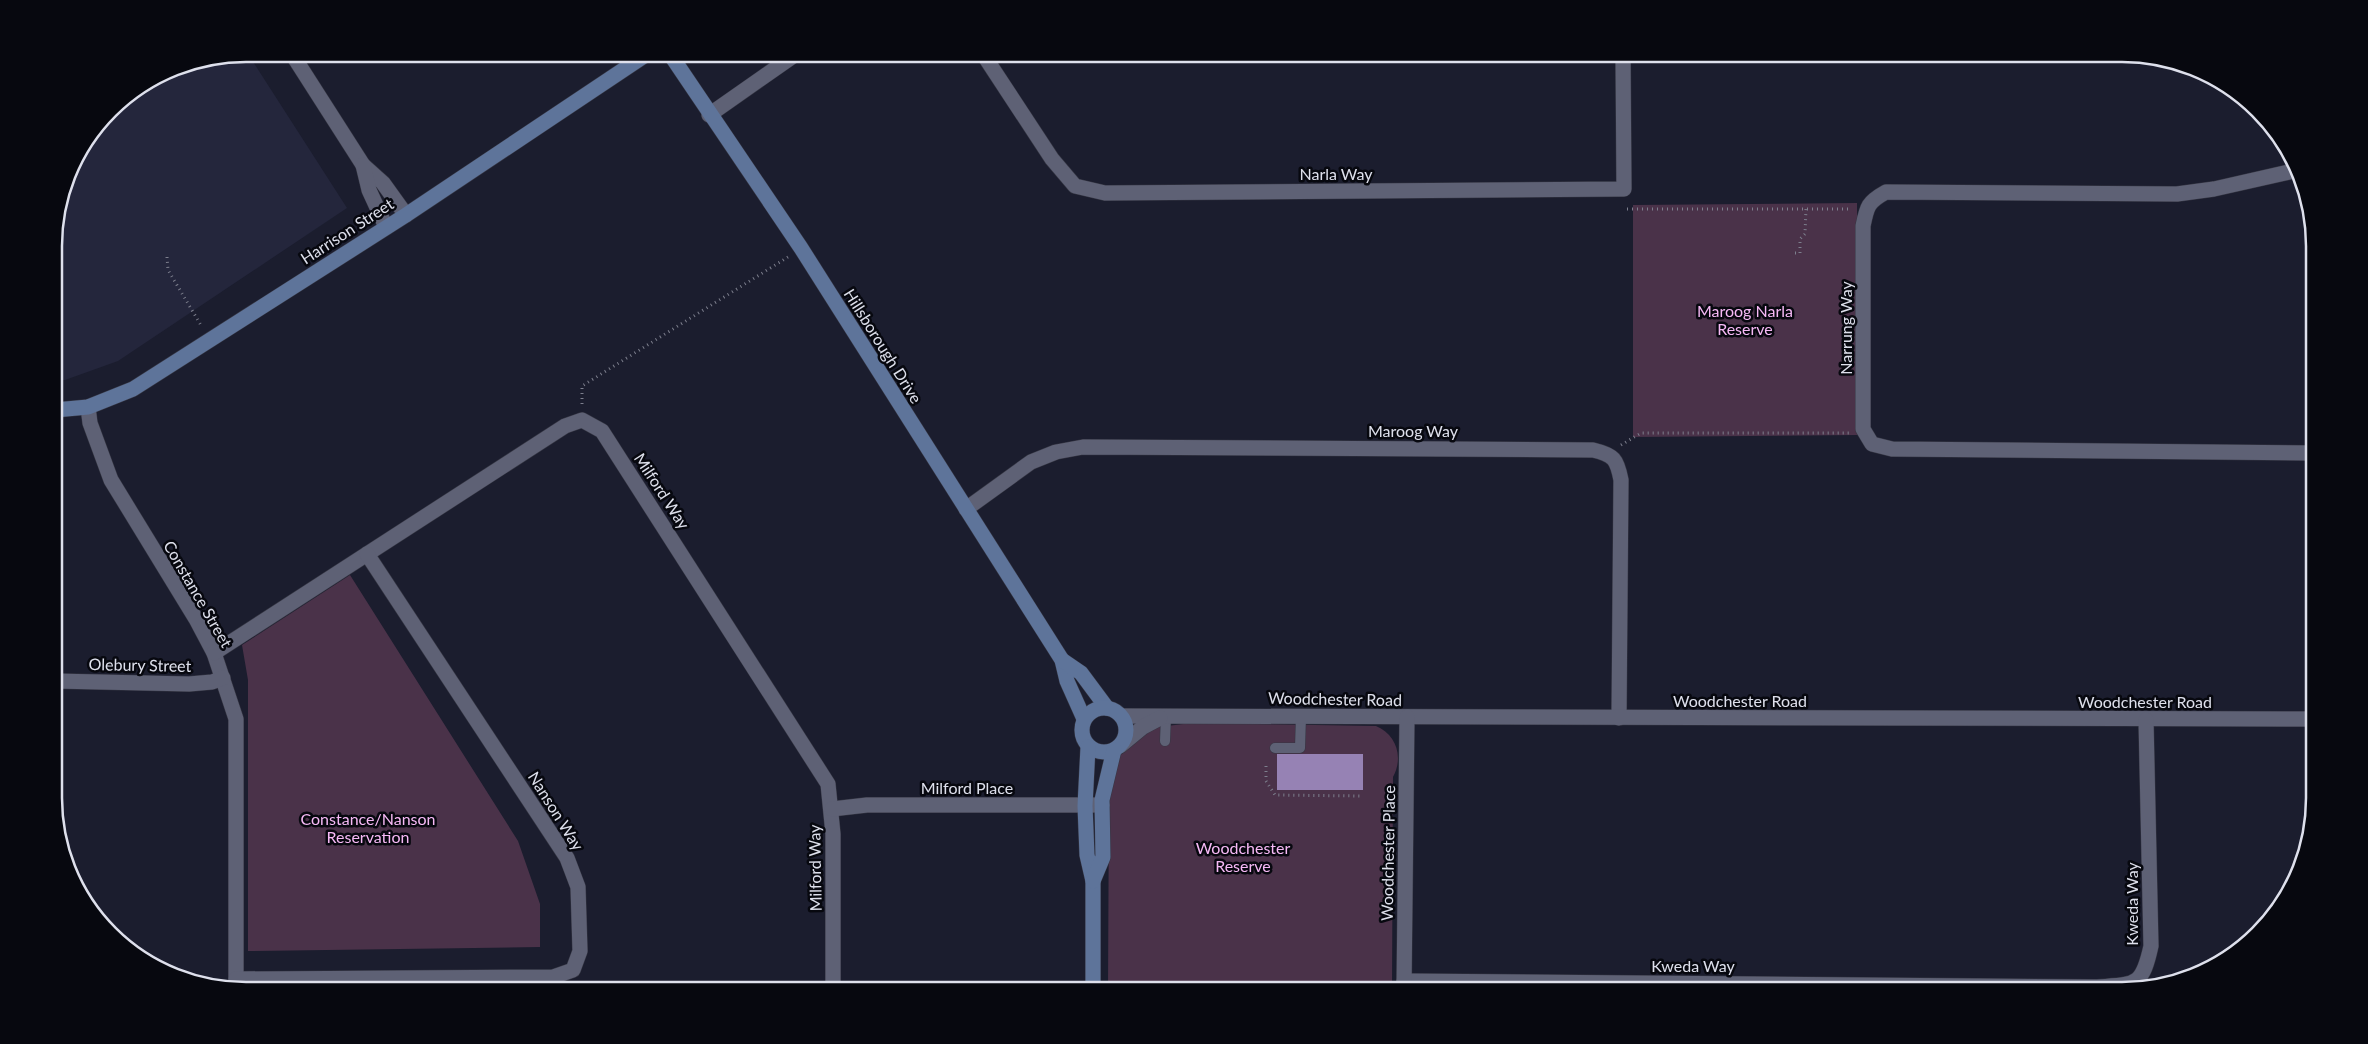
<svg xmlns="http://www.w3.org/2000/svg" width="2368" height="1044" viewBox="0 0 2368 1044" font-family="Lato,sans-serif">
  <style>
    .built { fill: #24263c }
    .green { fill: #4a3249 }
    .building { fill: #9682b4 }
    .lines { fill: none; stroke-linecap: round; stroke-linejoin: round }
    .lane-casing { stroke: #363744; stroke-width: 11 }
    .street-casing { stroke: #363744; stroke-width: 16 }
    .secondary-casing { stroke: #363744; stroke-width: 16 }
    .path { stroke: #7d7f8d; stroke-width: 3; stroke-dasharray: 1 4; stroke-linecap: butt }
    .lane { stroke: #5e6175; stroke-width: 10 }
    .street { stroke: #5e6175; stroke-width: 15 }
    .secondary { stroke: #5e749a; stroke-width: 15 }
    .labels { text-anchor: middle; stroke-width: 5; stroke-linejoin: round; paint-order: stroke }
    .street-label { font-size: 16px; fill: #dee0ec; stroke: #07080f }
    .park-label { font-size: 16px; fill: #f7b9f6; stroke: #07080f }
    .rim { fill: none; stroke: #dee0ec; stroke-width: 2.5 }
  </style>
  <rect width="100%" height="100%" fill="#1b1d2e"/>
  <!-- built -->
  <polygon class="built" points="248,54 347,208 118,361 65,380 54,380 54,233 74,161 119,102 173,68"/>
  <!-- green -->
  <g class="green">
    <polygon points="1857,203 1858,435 1633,437 1633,205"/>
    <polygon points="350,575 518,841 540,904 540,947 248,951 248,680 242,645"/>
    <path d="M1191,723L1376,726C1396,734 1404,757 1393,777L1392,990H1108L1109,785L1113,761L1128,743L1151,728Z"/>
  </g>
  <!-- building -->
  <rect class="building" x="1277" y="754" width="86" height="36"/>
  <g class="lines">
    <!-- lane casing -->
    <g class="lane-casing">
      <g id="lane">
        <polyline points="1165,741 1166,715"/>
        <polyline points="1275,748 1300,748 1301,716"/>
      </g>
    </g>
    <!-- street casing -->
    <g class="street-casing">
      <g id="street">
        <polyline points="292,54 363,165 383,183 406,215"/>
        <polyline points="983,54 1052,159 1075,186 1105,193 1624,189 1623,54"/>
        <polyline points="709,115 796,54"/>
        <polyline points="363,165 369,190 386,227"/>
        <path d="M2298,170L2214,189L2177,194L1886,192C1868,202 1867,206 1863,226V429L1872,444L1892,449L2313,453"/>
        <polyline points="88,407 90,423 111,480 196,619 214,653 236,719 236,988"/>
        <path d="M966,509L1031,462L1056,452L1083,447L1593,450C1614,455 1617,459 1621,480L1619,718"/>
        <polyline points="214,653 565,426 582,420 602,431 828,784 833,834 833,990"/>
        <polyline points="55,681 189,684 212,682 223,678"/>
        <polyline points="1121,716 2314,719"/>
        <polyline points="1120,746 1143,727 1160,718"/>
        <polyline points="832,809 867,805 1102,805"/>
        <polyline points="236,979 553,977 573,970 580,951 578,887 567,858 367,554"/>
        <path d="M1404,981L2097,987C2136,984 2142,987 2151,946L2146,720"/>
        <polyline points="1404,990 1407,717"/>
      </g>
    </g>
    <!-- secondary casing -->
    <g class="secondary-casing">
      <g id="secondary">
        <polyline points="670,54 801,248 1062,660 1067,681 1084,719"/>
        <polyline points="55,410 88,407 133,389 406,215 647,54"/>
        <polyline points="1062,660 1081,673 1107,708"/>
        <circle cx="1104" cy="730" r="22"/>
        <polyline points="1088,747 1085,806 1087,855 1093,881 1093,990"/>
        <polyline points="1093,881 1103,857 1102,800 1114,750"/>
      </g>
    </g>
    <!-- path -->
    <g class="path">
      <polyline points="1627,209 1851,209"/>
      <polyline points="1795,253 1800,253 1800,239 1805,234 1806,209"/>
      <polyline points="167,257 168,270 202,327"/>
      <polyline points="582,404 582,386 788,257"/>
      <polyline points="1621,445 1641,433 1849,433"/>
      <polyline points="1266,766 1266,781 1275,795 1360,796"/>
    </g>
    <!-- lane -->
    <use href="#lane" class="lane"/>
    <!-- street -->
    <use href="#street" class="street"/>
    <!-- secondary -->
    <use href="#secondary" class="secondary"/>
  </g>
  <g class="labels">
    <!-- street labels -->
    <g class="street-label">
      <text x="1336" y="180">Narla Way</text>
      <text transform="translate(347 231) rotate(-33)" y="6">Harrison Street</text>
      <text transform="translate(1846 328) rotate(-90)" y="6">Narrung Way</text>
      <text transform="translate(883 346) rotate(58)" y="6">Hillsborough Drive</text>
      <text x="1413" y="437">Maroog Way</text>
      <text transform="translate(662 491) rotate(57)" y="6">Milford Way</text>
      <text transform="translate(198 594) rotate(60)" y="6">Constance Street</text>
      <text transform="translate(140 665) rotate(1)" y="6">Olebury Street</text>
      <text transform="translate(1335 699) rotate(1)" y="6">Woodchester Road</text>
      <text x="1740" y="707">Woodchester Road</text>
      <text x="2145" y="708">Woodchester Road</text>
      <text x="967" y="794">Milford Place</text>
      <text transform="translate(556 811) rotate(58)" y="6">Nanson Way</text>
      <text transform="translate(1388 853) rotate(-89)" y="6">Woodchester Place</text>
      <text transform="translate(815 868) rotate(-91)" y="6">Milford Way</text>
      <text transform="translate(2132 904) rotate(-90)" y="6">Kweda Way</text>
      <text x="1693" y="972">Kweda Way</text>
    </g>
    <!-- park labels -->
    <g class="park-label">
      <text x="1745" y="317">Maroog Narla<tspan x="1745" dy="18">Reserve</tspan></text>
      <text x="368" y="825">Constance/Nanson<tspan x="368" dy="18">Reservation</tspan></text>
      <text x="1243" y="854">Woodchester<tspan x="1243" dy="18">Reserve</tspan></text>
    </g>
  </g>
  <!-- crop -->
  <path d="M0 0H2368V1044H0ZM246 62H2122A184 184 0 0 1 2306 246V798A184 184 0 0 1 2122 982H246A184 184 0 0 1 62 798V246A184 184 0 0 1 246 62Z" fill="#07080f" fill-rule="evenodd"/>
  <path class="rim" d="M246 62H2122A184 184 0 0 1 2306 246V798A184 184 0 0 1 2122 982H246A184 184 0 0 1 62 798V246A184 184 0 0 1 246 62Z"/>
</svg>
